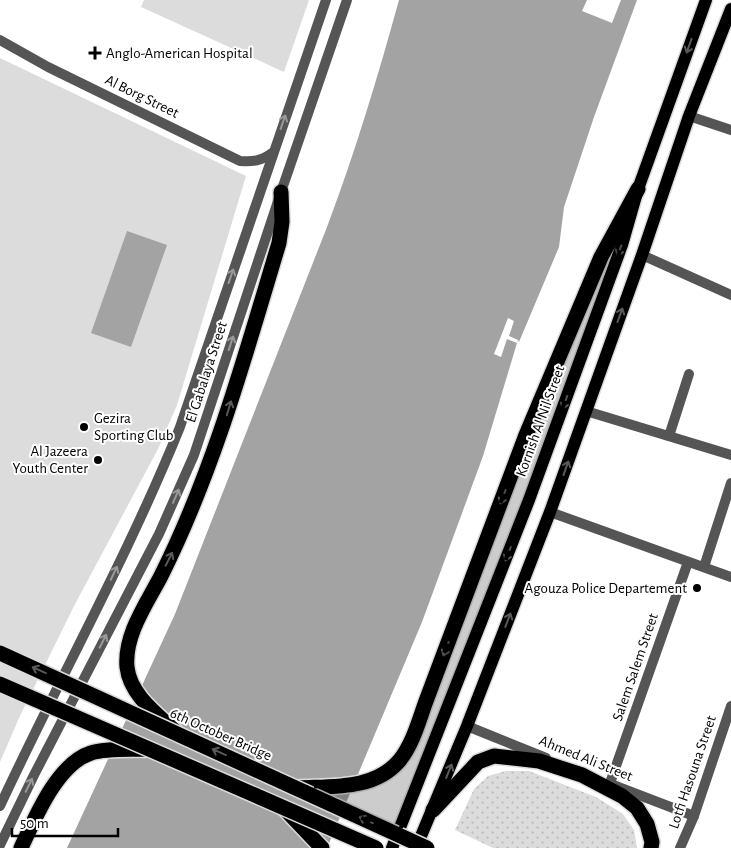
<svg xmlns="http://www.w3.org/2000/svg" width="731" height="848" viewBox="0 0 731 848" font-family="'Alegreya Sans',sans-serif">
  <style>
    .green { fill: #dcdcdc }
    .garden { fill: url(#garden-dots) }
    .water { fill: #a3a3a3 }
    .pier { fill: #fff }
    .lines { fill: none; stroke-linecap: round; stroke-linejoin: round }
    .primary-casing { stroke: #dbdbdb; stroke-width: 15 }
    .motorway-casing { stroke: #dbdbdb; stroke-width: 18 }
    .minor { stroke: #555; stroke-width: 10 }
    .tertiary { stroke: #555; stroke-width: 10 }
    .primary { stroke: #000; stroke-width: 12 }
    .motorway { stroke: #000; stroke-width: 15 }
    .motorway-bridge-casing { stroke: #dbdbdb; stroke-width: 18; stroke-linecap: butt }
    .motorway-bridge { stroke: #000; stroke-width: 15 }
    .oneway { stroke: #595959 }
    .oneway2 { stroke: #999 }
    .marked { fill: #000; fill-opacity: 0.2; stroke: #000; stroke-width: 4; stroke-dasharray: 10 6; stroke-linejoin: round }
    .poi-dot { fill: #000; stroke: #fff; stroke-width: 2 }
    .labels { text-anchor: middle; stroke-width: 4; stroke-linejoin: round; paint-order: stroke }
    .poi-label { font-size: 15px; fill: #000; stroke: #fff; text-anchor: start }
    .street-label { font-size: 15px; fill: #000; stroke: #fff }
  </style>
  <defs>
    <pattern id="garden-dots" width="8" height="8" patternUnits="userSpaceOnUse" patternTransform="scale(1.25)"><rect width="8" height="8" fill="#dcdcdc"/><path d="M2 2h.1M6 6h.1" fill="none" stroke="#bbb" stroke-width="1.8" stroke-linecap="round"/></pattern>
  </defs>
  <rect width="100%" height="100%" fill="#fff"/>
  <!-- green -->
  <g class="green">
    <polygon points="144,0 309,0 284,72 141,7"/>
    <polygon points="0,58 246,176 177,405 158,449 74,606 19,718 0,762"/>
  </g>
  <!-- garden -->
  <polygon class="garden" points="506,771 529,771 596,797 623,814 634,830 637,848 493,848 455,830 474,789 488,776"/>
  <!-- water -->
  <g class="water">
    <path d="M399,0H637L594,117L564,207L559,247L519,342L518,340L517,343L483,456L422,622L327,848H67L175,614L327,227C355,153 378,76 399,0Z"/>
    <polygon points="127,231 167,245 131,347 91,333"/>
  </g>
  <!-- pier -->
  <g class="pier">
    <polygon points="587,0 621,0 612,23 582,11"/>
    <polygon points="508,318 514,321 509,336 518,340 517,343 507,339 501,357 494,354"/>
  </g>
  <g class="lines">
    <!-- primary casing -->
    <g class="primary-casing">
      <g id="primary">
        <polyline points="392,848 529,500 622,245 638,189 706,0"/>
        <polyline points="416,848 467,726 550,512 642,255 689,116 731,9"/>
      </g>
    </g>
    <!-- motorway casing -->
    <g class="motorway-casing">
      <g id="motorway">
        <path d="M176,732C157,714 130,695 127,667C124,635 147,603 161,576C214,470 245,356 279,243L282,222L281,192"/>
        <path d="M298,788C332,786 374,790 399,761C413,744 419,720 426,701L526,435L601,257L638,189"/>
        <polyline points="284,808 322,848"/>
        <polyline points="433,810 478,762 494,756 539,761 582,775 622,796 637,808 647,824 652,842 651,848"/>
        <path d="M21,848C35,818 57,764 91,753C108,748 130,750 148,749"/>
      </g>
    </g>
    <!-- minor -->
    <g class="minor">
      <path d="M0,40L48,67L240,161C253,162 261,161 272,153"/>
      <polyline points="689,116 731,130"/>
      <polyline points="642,255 731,295"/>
      <polyline points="586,411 731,455"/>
      <polyline points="669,436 689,374"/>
      <polyline points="550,512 731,577"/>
      <polyline points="704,567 731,483"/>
      <polyline points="467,726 546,758"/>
      <polyline points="610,783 688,562"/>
      <polyline points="613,785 694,816"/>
      <polyline points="680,848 694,816 731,706"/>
    </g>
    <!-- tertiary -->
    <g class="tertiary">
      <path d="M0,806C59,679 128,556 180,427L326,0"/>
      <polyline points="0,845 34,775 159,534 194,455 281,192 347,0"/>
    </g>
    <!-- primary -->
    <use href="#primary" class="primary"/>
    <!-- motorway -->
    <use href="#motorway" class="motorway"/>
    <!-- motorway-bridge casing -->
    <g class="motorway-bridge-casing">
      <g id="motorway-bridge">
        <polyline points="0,653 427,848"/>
        <polyline points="0,684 376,848"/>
      </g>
    </g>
    <!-- motorway-bridge -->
    <use href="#motorway-bridge" class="motorway-bridge"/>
  </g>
  <!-- one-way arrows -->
  <defs><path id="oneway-shaft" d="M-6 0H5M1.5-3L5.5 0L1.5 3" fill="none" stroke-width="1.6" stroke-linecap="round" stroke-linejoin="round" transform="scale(1.25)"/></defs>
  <g class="oneway">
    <use href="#oneway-shaft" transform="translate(689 46) rotate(110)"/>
    <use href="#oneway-shaft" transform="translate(620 249) rotate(110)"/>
    <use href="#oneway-shaft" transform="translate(620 315) rotate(-70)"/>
    <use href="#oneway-shaft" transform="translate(565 402) rotate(110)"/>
    <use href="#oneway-shaft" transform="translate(229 408) rotate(-73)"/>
    <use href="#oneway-shaft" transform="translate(566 468) rotate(-70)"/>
    <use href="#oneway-shaft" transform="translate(503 497) rotate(111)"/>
    <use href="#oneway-shaft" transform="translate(508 554) rotate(111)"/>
    <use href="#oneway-shaft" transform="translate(169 559) rotate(-63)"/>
    <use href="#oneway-shaft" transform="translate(508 620) rotate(-69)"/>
    <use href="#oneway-shaft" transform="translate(446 649) rotate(111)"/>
    <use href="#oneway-shaft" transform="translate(39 670) rotate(-156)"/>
    <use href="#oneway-shaft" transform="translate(219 752) rotate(-156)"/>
    <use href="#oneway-shaft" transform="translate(449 771) rotate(-68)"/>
    <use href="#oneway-shaft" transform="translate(366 820) rotate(-155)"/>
  </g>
  <g class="oneway2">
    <use href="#oneway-shaft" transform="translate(283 122) rotate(-71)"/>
    <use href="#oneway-shaft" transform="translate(231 276) rotate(-71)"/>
    <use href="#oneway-shaft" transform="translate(231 343) rotate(-72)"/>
    <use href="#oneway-shaft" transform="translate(176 496) rotate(-66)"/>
    <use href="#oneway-shaft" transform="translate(114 573) rotate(-64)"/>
    <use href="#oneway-shaft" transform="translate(103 641) rotate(-63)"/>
    <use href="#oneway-shaft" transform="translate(29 785) rotate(-64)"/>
  </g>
  <!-- marked area -->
  <path class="marked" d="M638,189L622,245L529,500L398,835L298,788L365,782L399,760L426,701L526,435L601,257Z"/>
  <!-- markers -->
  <g class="poi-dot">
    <path d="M92.5 45.5h5v5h5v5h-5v5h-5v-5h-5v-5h5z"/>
    <circle cx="84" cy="427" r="5"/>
    <circle cx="98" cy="460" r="5"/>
    <circle cx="697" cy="588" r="5"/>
  </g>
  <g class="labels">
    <!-- poi labels -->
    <g class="poi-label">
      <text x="106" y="58">Anglo-American Hospital</text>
      <text x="94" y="423">Gezira<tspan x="94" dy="17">Sporting Club</tspan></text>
      <text x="88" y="456" text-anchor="end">Al Jazeera<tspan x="88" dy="17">Youth Center</tspan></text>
      <text x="687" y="593" text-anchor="end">Agouza Police Departement</text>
    </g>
    <!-- street labels -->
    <g class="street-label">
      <text transform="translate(142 96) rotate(26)" y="5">Al Borg Street</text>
      <text transform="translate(206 372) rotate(-72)" y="5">El Gabalaya Street</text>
      <text transform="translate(540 421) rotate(-70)" y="5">Kornish Al Nil Street</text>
      <text transform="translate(635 667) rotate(-71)" y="5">Salem Salem Street</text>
      <text transform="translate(221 734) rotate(24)" y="5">6th October Bridge</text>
      <text transform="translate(586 758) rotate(22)" y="5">Ahmed Ali Street</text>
      <text transform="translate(692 772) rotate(-71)" y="5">Lotfi Hasouna Street</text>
    </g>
  </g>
  <!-- scale -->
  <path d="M12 828v8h106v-8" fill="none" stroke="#000000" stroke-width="2.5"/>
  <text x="20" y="828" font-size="15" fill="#000000" stroke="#ffffff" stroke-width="4" paint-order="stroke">50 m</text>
</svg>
